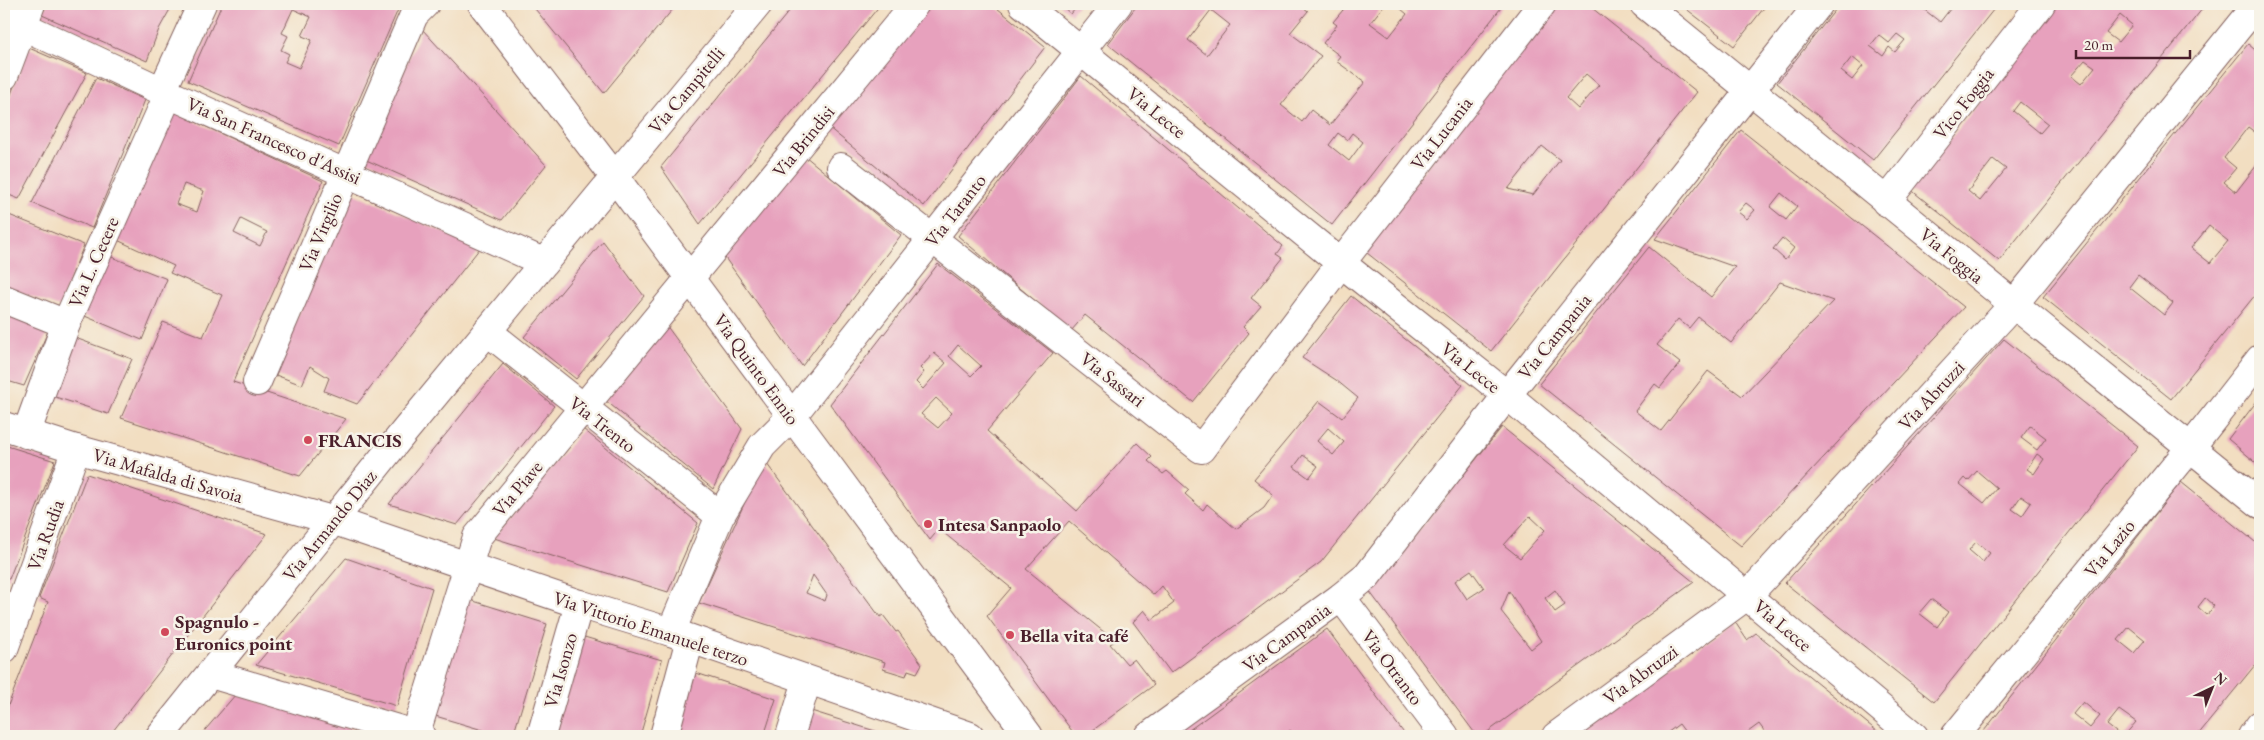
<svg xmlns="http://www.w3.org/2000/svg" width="2264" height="740" viewBox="0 0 2264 740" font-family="'EB Garamond',serif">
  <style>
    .building { fill: #e7a1bd; fill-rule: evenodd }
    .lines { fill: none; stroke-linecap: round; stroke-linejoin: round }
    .minor-casing { stroke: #856260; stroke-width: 30 }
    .minor { stroke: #fff; stroke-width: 28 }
    .poi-dot { fill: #d1495b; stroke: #f7f3e8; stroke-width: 2 }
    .labels { text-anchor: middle; stroke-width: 5; stroke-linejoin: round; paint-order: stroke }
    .street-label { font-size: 19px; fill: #4a1f2b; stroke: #f7f3e8 }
    .poi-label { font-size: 19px; font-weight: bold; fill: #4a1f2b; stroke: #f7f3e8; text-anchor: start }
  </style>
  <rect width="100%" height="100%" fill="#f7f3e8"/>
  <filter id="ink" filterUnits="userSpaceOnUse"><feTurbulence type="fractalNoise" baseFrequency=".02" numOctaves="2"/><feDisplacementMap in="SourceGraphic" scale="10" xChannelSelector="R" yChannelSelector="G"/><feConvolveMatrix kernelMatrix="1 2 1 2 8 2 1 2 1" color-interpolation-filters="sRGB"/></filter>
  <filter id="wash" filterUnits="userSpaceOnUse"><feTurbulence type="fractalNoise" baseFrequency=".0096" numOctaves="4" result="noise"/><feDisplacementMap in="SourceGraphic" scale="20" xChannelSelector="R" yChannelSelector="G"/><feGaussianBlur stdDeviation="1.12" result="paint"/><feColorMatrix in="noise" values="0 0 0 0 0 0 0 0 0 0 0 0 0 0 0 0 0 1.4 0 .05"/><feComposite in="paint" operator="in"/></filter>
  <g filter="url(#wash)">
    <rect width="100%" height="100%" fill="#f2dec1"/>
    <g id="blocks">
      <!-- building -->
      <g class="building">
        <polygon points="47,4 173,4 159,29 147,61 42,15"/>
        <path d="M222,4L400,5L339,146L188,81ZM293,9L311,17L302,36L312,40L299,68L285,62L289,54L281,50L288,36L282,33Z"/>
        <polygon points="531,4 677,4 604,93"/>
        <polygon points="795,4 881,4 700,224 661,167"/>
        <polygon points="929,4 992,4 1045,47 924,206 828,127"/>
        <polygon points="1059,4 1079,4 1071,14"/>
        <path d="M1138,4H1299L1308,11L1290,33L1321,56L1281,105L1302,122L1311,110L1330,125L1365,82L1336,61L1340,56L1323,43L1337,25L1333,22L1348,4H1385L1370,23L1389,37L1407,14L1395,4H1424L1430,8L1433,4H1504L1332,225L1108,44ZM1211,10L1230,25L1207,55L1188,40ZM1338,133L1347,140L1352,133L1363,142L1349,161L1329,145Z"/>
        <path d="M1554,4H1587L1697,92L1491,351L1362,249ZM1586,74L1599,85L1578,109L1566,98ZM1542,146L1560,160L1533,195L1508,189Z"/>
        <polygon points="1680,4 1767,4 1734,46"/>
        <path d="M1840,4H1917L1940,22L1954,4H1998L1873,160L1777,83ZM1897,34L1905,40L1895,52L1889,47L1883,56L1870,46L1879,35L1889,43ZM1852,57L1863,66L1852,80L1841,71Z"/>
        <path d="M2059,4H2197L2203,8L1999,261L1910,189ZM2120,15L2132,25L2118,42L2106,33ZM2085,60L2095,67L2081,84L2071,76ZM2020,102L2048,124L2040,133L2013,111ZM1993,159L2006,169L1980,201L1968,191Z"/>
        <polygon points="422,29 546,165 502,220 364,159"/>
        <path d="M2248,44L2260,54V136L2248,127L2224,158L2236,168L2224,182L2236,192L2260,161V289L2171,399L2043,297ZM2209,226L2228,241L2210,263L2191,248ZM2138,275L2173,303L2164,315L2129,287Z"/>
        <polygon points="29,48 87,73 19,199 4,193 4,112"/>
        <polygon points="1081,76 1283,246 1277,254 1283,258 1251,298 1261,306 1243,327 1249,333 1193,402 1085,315 1071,331 958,236"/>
        <polygon points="96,78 145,100 92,228 32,203"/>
        <path d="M174,112L323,181L233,382L346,419L300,476L121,418L163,322L203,337L222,295L170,273L174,266L115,239ZM184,184L204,191L197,212L176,204ZM241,219L267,232L260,246L234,233Z"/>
        <path d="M1741,130L1964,307L1741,546L1539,384L1649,247L1711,297L1735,267L1655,239ZM1781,193L1797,206L1786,220L1770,207ZM1746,203L1755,210L1747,219L1738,212ZM1782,238L1794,248L1785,260L1773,249ZM1780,282L1833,301L1742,396L1708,371L1661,431L1635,411L1655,384L1660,388L1680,363L1657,345L1678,319L1689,328L1698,317L1731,343Z"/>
        <polygon points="805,156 901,235 802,366 723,255"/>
        <polygon points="351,192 480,248 357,404 324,391 329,378 310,366 302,385 273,374"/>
        <polygon points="4,213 84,245 59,307 4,286"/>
        <polygon points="603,241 644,296 576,379 524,337"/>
        <polygon points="104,254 167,279 142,340 80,314"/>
        <path d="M938,264L1053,353L987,431L1077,511L1137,443L1152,457L1148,461L1163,474L1167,471L1189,490L1185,494L1203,510L1207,504L1236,529L1264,508L1273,495L1254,479L1319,401L1342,418L1358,398L1336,380L1302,358L1351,296L1463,385L1321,562L1171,673L1133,622L1144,610L1152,620L1174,603L1162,586L1154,595L1069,521L1026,569L1115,641L1110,644L1127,664L1134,659L1154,685L1085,736L1075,735L987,616L1011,588L939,529L930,540L830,404ZM958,345L981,366L971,376L949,356ZM934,353L946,363L923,389L916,382L924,372L920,368ZM936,398L952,413L938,428L921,414ZM1328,428L1344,442L1333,455L1317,441ZM1303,455L1318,466L1309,478L1294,467Z"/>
        <polygon points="4,311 49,329 24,386 4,380"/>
        <polygon points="666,325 742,429 713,489 605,400"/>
        <polygon points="70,336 132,359 108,414 46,394"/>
        <path d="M2004,339L2138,446L1934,702L1785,583ZM2030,426L2046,438L2037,450L2021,438ZM2037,454L2044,459L2034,474L2027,469ZM1977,471L1997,488L1984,503L1960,484L1965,478L1968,481ZM2021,496L2031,503L2022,516L2012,509ZM1976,542L1990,553L1983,562L1969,550ZM1931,599L1948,612L1937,627L1919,613Z"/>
        <polygon points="503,364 554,406 491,484 457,525 389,504"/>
        <polygon points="2260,397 2260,466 2228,439"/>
        <path d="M1502,427L1694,582L1482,736H1477L1370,592ZM1530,516L1545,530L1520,558L1504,545ZM1471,570L1484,588L1467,599L1455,581ZM1555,590L1565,605L1555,612L1545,598ZM1509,591L1541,641L1531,649L1501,611Z"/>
        <polygon points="583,429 698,523 668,592 494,538"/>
        <polygon points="4,445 55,461 9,579 4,578"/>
        <path d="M764,460L880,617L883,615L896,632L898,631L922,664L917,673L908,670L906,676L883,669L885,662L699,603ZM813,575L827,595L825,601L806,593Z"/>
        <polygon points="87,474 267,534 109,736 4,736 4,716 48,602 39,598"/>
        <path d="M2181,482L2260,546V659L2197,736H2124L2136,722L2119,710L2107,725L2121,736H1980ZM2205,598L2214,606L2207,615L2198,607ZM2129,627L2145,640L2134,653L2118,640ZM2083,702L2100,716L2090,728L2073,714Z"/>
        <polygon points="346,558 432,588 397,706 256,665"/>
        <polygon points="467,599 547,624 513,736 503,736 432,715"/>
        <polygon points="1735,622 1747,640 1756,633 1883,736 1768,736 1759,724 1748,732 1751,736 1688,736 1679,724 1667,733 1670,736 1579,736"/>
        <polygon points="1327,629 1406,736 1338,736 1335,731 1327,736 1294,736 1290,730 1284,736 1181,736"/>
        <polygon points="581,636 662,660 640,736 552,736"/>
        <polygon points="696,673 776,699 764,736 676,736"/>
        <polygon points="236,694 375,736 200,736"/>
        <polygon points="808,710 891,736 800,736"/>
      </g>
    </g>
  </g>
  <g filter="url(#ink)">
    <use href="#blocks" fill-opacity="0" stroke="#856260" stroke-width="1"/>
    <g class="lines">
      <!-- minor casing -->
      <g class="minor-casing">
        <g id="minor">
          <polyline points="482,4 614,176 1029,736"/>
          <polyline points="1023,4 1341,263 1507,395 1914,736"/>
          <polyline points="1644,4 2260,504"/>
          <polyline points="4,17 162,91 543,262"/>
          <polyline points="4,76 31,4"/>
          <polyline points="162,91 202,4"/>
          <polyline points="841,167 1201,449 1341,263 1542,4"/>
          <polyline points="1886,202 2041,4"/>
          <polyline points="4,299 66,324"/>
          <polyline points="487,331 720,516"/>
          <polyline points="257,382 414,15 425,4"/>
          <polyline points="4,426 76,449 332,520 579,604 671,632 970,736"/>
          <polyline points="26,434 66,324 169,93"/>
          <polyline points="1341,597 1445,736"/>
          <polyline points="671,632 720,516 762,446 792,416 1118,4"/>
          <polyline points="4,649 76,449"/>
          <polyline points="211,674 421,736"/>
          <polyline points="160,736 404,432 758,4"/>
          <polyline points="415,736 477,537 915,4"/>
          <polyline points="541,736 579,604"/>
          <polyline points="664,736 690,639"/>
          <polyline points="790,736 807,681"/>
          <polyline points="1149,736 1341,597 1367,576 1507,395 1819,4"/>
          <polyline points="1556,736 1748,595 2014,304 2257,4"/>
          <polyline points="1955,736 2191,447 2260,359"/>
          <polyline points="2252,736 2260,725"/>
        </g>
      </g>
      <!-- minor -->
      <use href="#minor" class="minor"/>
    </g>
  </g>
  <!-- markers -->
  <g class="poi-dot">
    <circle cx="308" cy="440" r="5"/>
    <circle cx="928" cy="524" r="5"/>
    <circle cx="165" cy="632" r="5"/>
    <circle cx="1010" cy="635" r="5"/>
  </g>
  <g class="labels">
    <!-- street labels -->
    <g class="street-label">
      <text transform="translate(686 90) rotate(-50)" y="7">Via Campitelli</text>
      <text transform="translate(1963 103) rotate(-52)" y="7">Vico Foggia</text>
      <text transform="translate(1157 112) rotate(39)" y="7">Via Lecce</text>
      <text transform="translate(1441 133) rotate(-52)" y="7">Via Lucania</text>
      <text transform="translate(274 140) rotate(24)" y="7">Via San Francesco d'Assisi</text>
      <text transform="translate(803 141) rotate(-51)" y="7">Via Brindisi</text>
      <text transform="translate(955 210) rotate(-52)" y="7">Via Taranto</text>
      <text transform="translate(320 232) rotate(-67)" y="7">Via Virgilio</text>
      <text transform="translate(1952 255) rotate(39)" y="7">Via Foggia</text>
      <text transform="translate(93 262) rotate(-66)" y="7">Via L. Cecere</text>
      <text transform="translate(1554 336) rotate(-51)" y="7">Via Campania</text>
      <text transform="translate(1471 367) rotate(38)" y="7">Via Lecce</text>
      <text transform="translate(757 369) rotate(54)" y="7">Via Quinto Ennio</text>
      <text transform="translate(1113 379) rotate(38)" y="7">Via Sassari</text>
      <text transform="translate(1931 395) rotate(-47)" y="7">Via Abruzzi</text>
      <text transform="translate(603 424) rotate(38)" y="7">Via Trento</text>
      <text transform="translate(168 475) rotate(16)" y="7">Via Mafalda di Savoia</text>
      <text transform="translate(517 488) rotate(-50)" y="7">Via Piave</text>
      <text transform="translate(329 525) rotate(-51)" y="7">Via Armando Diaz</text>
      <text transform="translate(45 535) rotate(-70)" y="7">Via Rudia</text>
      <text transform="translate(2109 548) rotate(-51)" y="7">Via Lazio</text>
      <text transform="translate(1783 625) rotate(40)" y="7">Via Lecce</text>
      <text transform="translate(651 628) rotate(18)" y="7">Via Vittorio Emanuele terzo</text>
      <text transform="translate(1286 637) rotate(-36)" y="7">Via Campania</text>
      <text transform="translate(1393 667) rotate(53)" y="7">Via Otranto</text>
      <text transform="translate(560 670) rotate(-74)" y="7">Via Isonzo</text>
      <text transform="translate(1640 674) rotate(-36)" y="7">Via Abruzzi</text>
    </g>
    <!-- poi labels -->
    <g class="poi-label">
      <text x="318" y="447">FRANCIS</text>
      <text x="938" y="531">Intesa Sanpaolo</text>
      <text x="175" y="628">Spagnulo -<tspan x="175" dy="22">Euronics point</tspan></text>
      <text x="1020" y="642">Bella vita café</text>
    </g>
  </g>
  <!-- margin -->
  <rect width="2264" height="740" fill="none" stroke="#f7f3e8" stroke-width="20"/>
  <!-- north arrow -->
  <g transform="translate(2212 688) rotate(43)" stroke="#f7f3e8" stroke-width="4" paint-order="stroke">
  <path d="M0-4L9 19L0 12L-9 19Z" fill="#4a1f2b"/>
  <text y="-8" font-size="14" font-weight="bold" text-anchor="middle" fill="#4a1f2b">N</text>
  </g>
  <!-- scale -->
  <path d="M2076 50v8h114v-8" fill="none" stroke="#4a1f2b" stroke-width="2.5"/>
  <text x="2084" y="50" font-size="15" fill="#4a1f2b" stroke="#f7f3e8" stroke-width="4" paint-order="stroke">20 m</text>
</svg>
